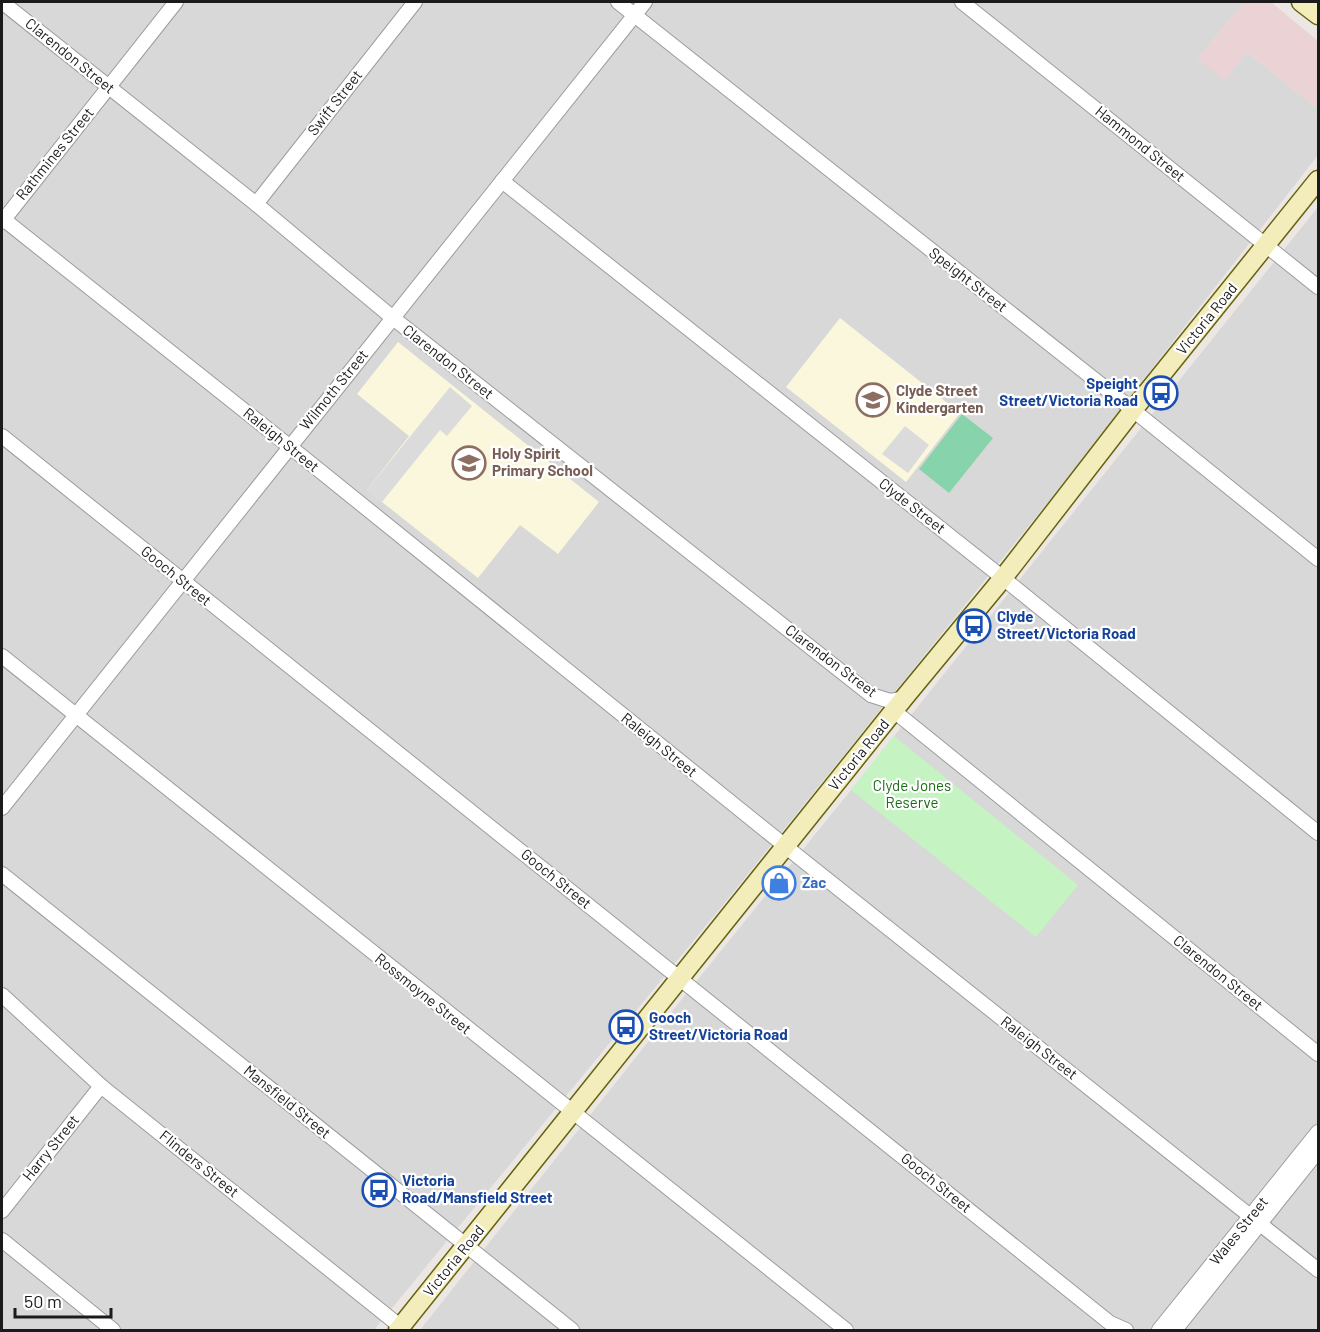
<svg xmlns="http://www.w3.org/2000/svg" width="1320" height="1332" viewBox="0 0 1320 1332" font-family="Barlow,sans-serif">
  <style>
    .residential { fill: #d9d8d9 }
    .commercial { fill: #ebd2d5 }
    .education { fill: #fbf7dc }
    .park { fill: #c5f3c2 }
    .pitch { fill: #87d3ac }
    .parking { fill: #dbdbdb }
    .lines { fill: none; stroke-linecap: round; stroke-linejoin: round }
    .street-casing { stroke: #9c9c9c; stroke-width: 16 }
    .secondary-casing { stroke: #656310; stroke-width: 21 }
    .street { stroke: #fff; stroke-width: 14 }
    .secondary { stroke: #f2edba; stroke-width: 18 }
    .labels { text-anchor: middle; stroke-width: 4.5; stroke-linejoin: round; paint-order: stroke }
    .street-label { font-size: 15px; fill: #1b1b1b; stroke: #fff }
    .transit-label { font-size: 15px; font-weight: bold; fill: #164399; stroke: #fff; text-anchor: start }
    .education-label { font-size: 15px; font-weight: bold; fill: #785e54; stroke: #fff; text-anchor: start }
    .park-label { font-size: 15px; fill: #1b6d16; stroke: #fff }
    .shop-label { font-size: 15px; font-weight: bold; fill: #366cbe; stroke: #fff; text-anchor: start }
  </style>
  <rect width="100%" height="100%" fill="#ece7e2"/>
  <!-- residential -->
  <g class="residential">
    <polygon points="2,2 1244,2 1198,59 1247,52 1318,109 1318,155 1052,497 727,900 374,1330 2,1330"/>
    <polygon points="1318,207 1318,1330 420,1330 682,999 851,790"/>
  </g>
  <!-- commercial -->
  <polygon class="commercial" points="1244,2 1271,2 1318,41 1318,109 1247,52 1225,80 1198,59"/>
  <!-- education -->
  <g class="education">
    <polygon points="840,318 960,413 906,482 786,387"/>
    <polygon points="398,342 599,502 558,554 520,525 478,578 367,490 409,436 357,394"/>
  </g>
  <!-- park -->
  <polygon class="park" points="894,736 1078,885 1036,937 851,790"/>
  <!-- pitch -->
  <polygon class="pitch" points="962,414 993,438 949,493 919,469"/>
  <!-- parking -->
  <g class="parking">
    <polygon points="450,387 472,406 447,436 440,430 382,502 367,490"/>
    <polygon points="905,426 929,445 908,473 882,454"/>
  </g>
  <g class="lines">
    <!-- street casing -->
    <g class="street-casing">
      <g id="street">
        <polyline points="2,2 256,204 393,318 871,695 890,701 904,698"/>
        <polyline points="618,2 1133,410 1318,559"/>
        <polyline points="962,2 1318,287"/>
        <polyline points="502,181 1003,578 1318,833"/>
        <polyline points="256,204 415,2"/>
        <polyline points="2,218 304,458 800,858 1318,1270"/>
        <polyline points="2,222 176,2"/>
        <polyline points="2,436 1110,1323 1126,1330"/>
        <polyline points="2,656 846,1330"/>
        <polyline points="894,711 1318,1054"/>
        <path d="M2,808C216,539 430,270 645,2"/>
        <polyline points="2,874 572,1330"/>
        <polyline points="2,995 101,1086 401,1327"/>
        <polyline points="2,1211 101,1086"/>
        <polyline points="2,1240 113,1330"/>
        <polyline points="1159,1330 1318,1132"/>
        <polyline points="1175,1330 1318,1151"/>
      </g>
    </g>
    <!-- secondary casing -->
    <g class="secondary-casing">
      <g id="secondary">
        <polyline points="1301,2 1318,15"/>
        <polyline points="398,1330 904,698 1003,578 1133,410 1318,180"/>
      </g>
    </g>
    <!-- street -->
    <use href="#street" class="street"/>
    <!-- secondary -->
    <use href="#secondary" class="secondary"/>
  </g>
  <!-- icons -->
  <defs>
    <g id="bus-ring" transform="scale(1.725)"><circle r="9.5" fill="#fff" stroke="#1a4fb4" stroke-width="1.5"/><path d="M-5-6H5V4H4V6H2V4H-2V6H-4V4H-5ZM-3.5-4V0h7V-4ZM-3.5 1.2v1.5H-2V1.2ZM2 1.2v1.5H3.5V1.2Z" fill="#1a4fb4"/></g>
    <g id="school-ring" transform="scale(1.725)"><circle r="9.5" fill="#fff" stroke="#8d6e63" stroke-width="1.5"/><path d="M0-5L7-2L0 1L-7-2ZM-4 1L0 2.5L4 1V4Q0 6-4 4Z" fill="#8d6e63"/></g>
    <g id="shop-ring" transform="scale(1.725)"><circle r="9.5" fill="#fff" stroke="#3f7fe0" stroke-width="1.5"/><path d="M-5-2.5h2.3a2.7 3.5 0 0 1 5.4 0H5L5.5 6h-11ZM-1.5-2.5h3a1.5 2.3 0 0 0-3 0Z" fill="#3f7fe0"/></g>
  </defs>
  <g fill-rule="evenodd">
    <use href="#bus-ring" x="1161" y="393"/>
    <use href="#school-ring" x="873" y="400"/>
    <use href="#school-ring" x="469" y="463"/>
    <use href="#bus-ring" x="974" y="626"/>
    <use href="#shop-ring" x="779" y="883"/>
    <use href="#bus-ring" x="626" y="1027"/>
    <use href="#bus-ring" x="379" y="1190"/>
  </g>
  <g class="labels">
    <!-- street labels -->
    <g class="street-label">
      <text transform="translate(70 56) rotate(39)" y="5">Clarendon Street</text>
      <text transform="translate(335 103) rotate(-52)" y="5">Swift Street</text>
      <text transform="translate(1140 144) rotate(39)" y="5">Hammond Street</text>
      <text transform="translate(55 154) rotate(-51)" y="5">Rathmines Street</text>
      <text transform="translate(968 280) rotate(38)" y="5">Speight Street</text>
      <text transform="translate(1207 319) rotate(-51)" y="5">Victoria Road</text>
      <text transform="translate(448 362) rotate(38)" y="5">Clarendon Street</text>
      <text transform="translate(334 390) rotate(-51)" y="5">Wilmoth Street</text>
      <text transform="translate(281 440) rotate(39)" y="5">Raleigh Street</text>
      <text transform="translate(912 506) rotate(38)" y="5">Clyde Street</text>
      <text transform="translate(176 576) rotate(39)" y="5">Gooch Street</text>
      <text transform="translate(831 661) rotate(37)" y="5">Clarendon Street</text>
      <text transform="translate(659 745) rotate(39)" y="5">Raleigh Street</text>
      <text transform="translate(859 755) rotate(-51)" y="5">Victoria Road</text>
      <text transform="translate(556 879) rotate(39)" y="5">Gooch Street</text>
      <text transform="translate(1218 973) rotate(39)" y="5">Clarendon Street</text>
      <text transform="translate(423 994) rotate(39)" y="5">Rossmoyne Street</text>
      <text transform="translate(1039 1048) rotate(38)" y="5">Raleigh Street</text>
      <text transform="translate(287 1102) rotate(39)" y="5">Mansfield Street</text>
      <text transform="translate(51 1148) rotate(-51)" y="5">Harry Street</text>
      <text transform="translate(199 1164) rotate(39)" y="5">Flinders Street</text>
      <text transform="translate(936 1183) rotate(39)" y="5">Gooch Street</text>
      <text transform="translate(1239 1231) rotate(-51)" y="5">Wales Street</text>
      <text transform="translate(454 1261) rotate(-51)" y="5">Victoria Road</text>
    </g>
    <!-- transit labels -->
    <g class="transit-label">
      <text x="1138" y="389" text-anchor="end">Speight<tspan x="1138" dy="17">Street/Victoria Road</tspan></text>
      <text x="997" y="622">Clyde<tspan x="997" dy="17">Street/Victoria Road</tspan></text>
      <text x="649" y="1023">Gooch<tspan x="649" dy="17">Street/Victoria Road</tspan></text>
      <text x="402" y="1186">Victoria<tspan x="402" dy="17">Road/Mansfield Street</tspan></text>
    </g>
    <!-- education labels -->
    <g class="education-label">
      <text x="896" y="396">Clyde Street<tspan x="896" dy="17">Kindergarten</tspan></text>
      <text x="492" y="459">Holy Spirit<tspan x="492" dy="17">Primary School</tspan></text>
    </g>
    <!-- park labels -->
    <g class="park-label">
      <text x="912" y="791">Clyde Jones<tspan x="912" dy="17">Reserve</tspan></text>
    </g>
    <!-- shop labels -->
    <g class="shop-label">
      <text x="802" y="888">Zac</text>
    </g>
  </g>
  <!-- border -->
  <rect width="1320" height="1332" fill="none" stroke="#1b1b1b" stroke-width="6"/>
  <!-- scale -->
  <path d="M15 1308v9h96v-9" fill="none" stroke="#1b1b1b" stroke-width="3"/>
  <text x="24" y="1308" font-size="18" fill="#1b1b1b" stroke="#ffffff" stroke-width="4.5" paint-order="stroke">50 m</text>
</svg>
